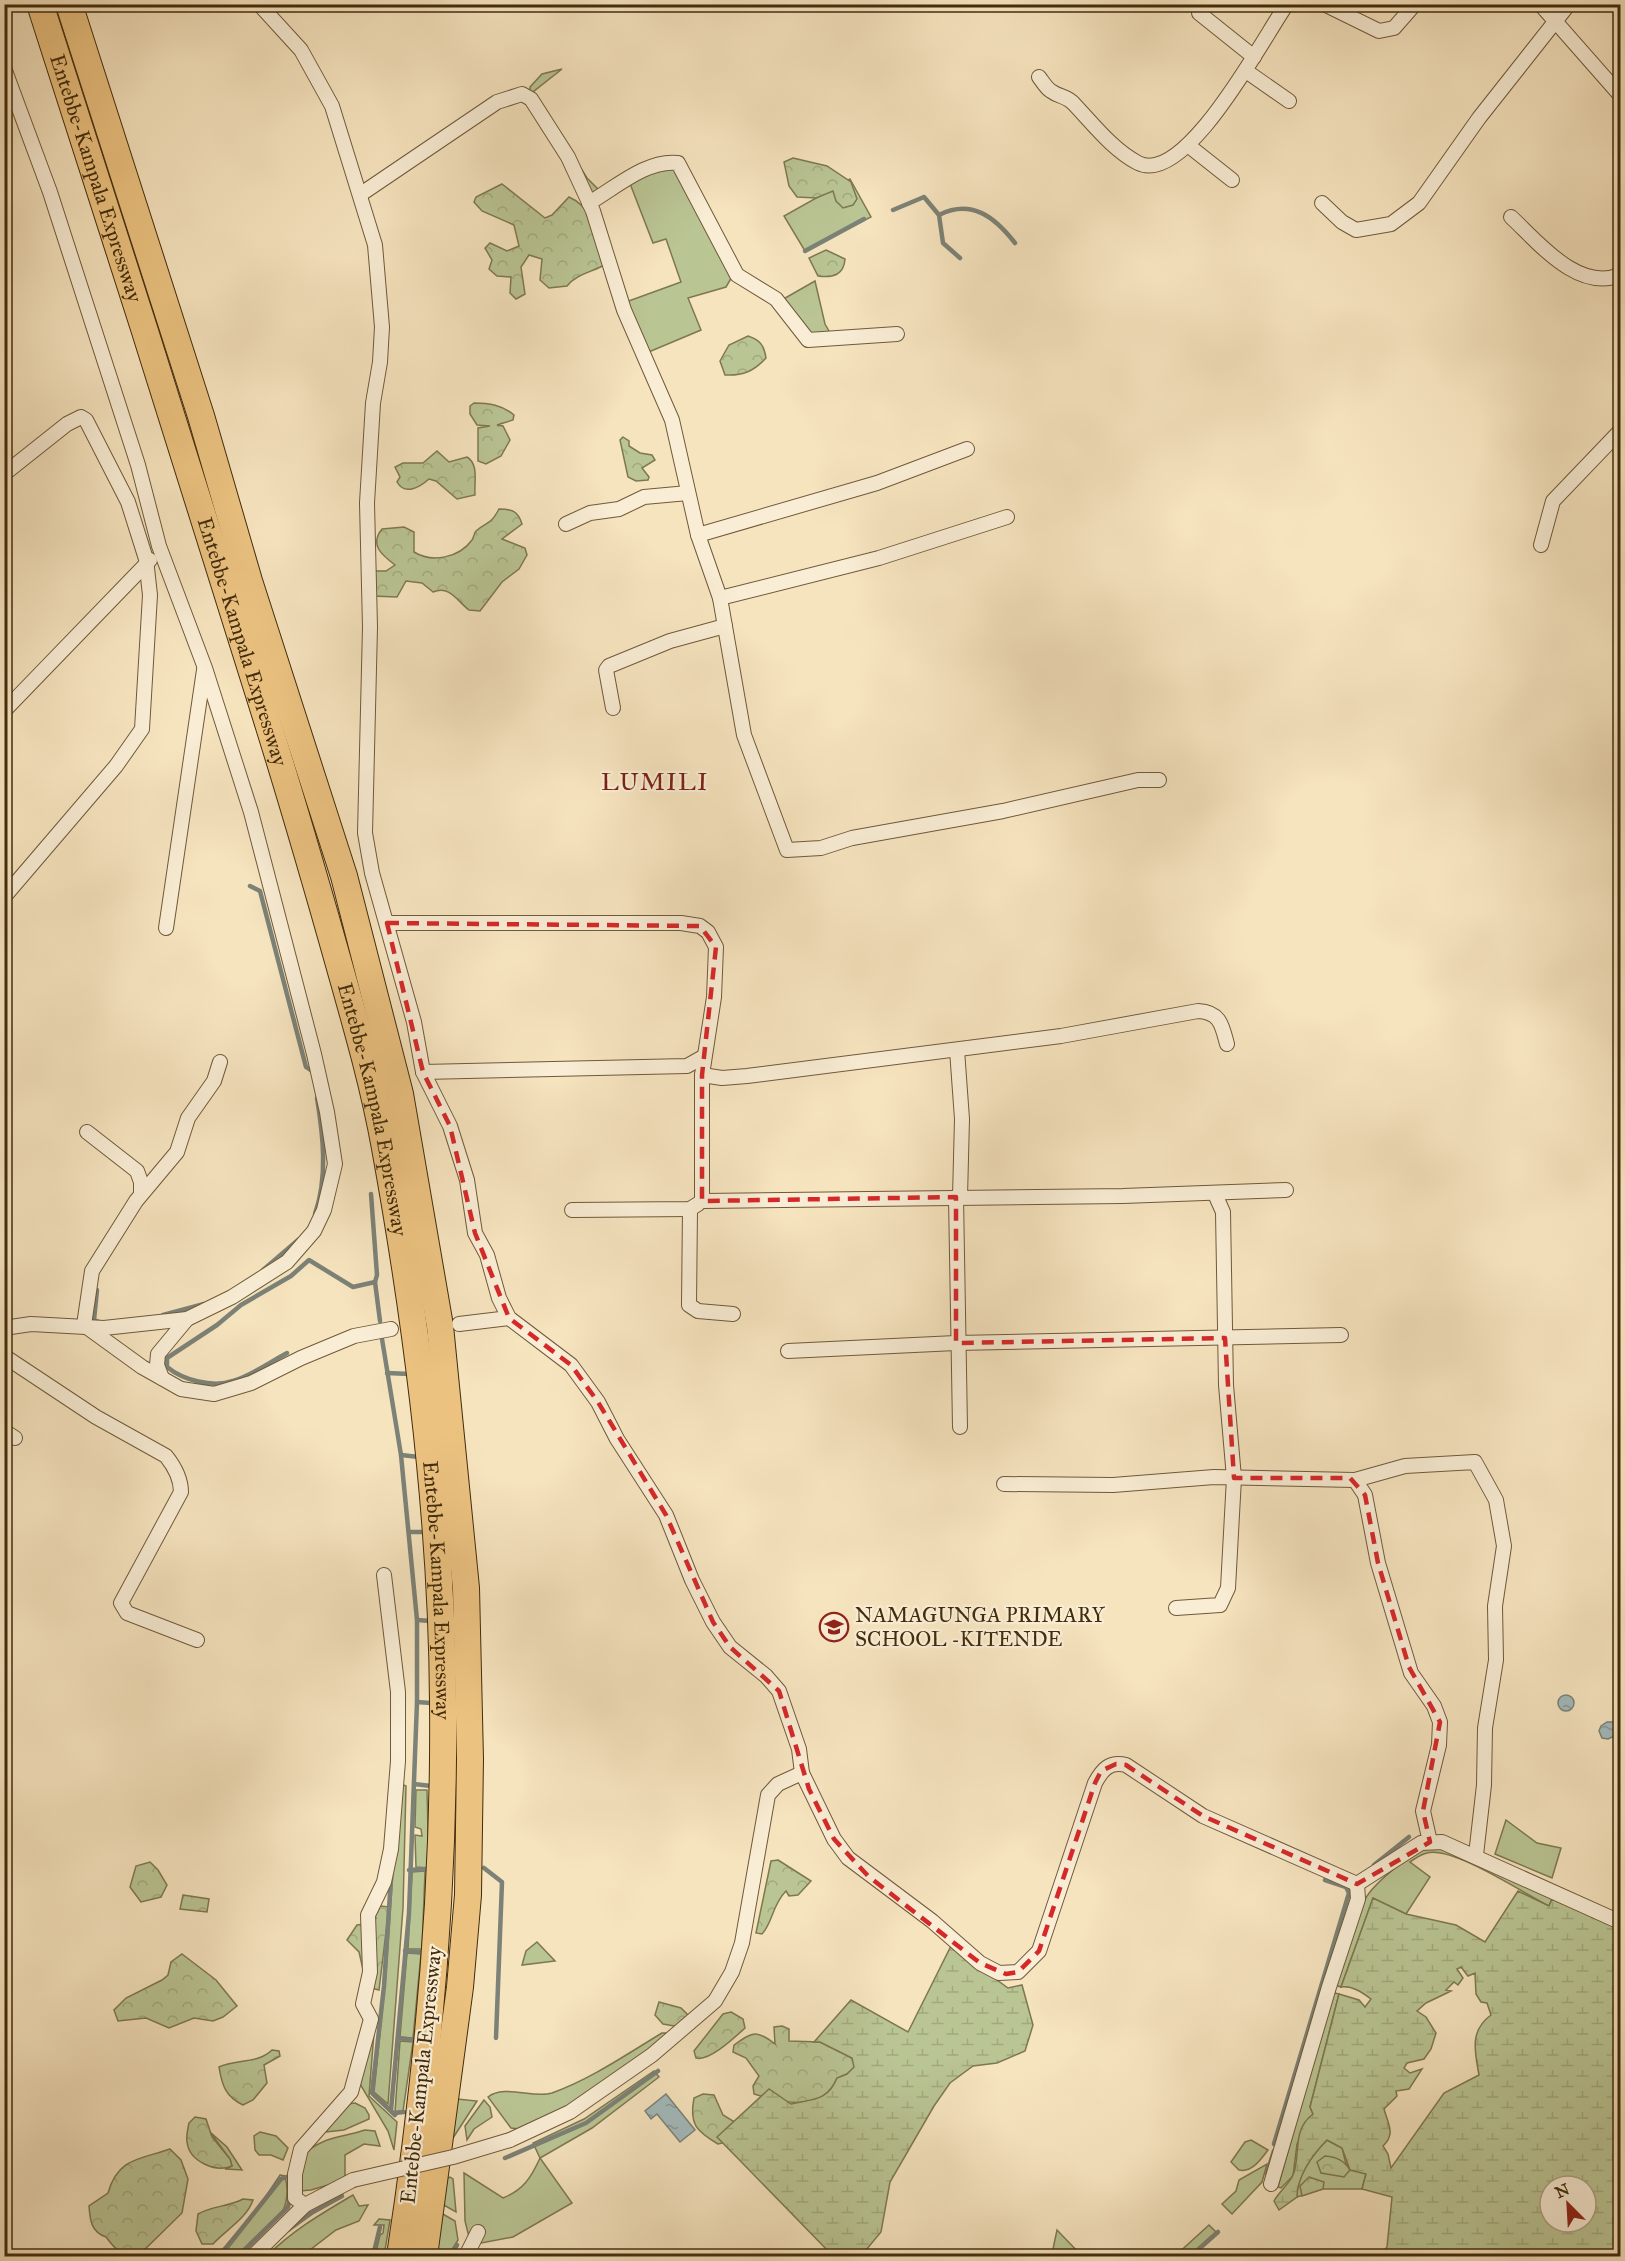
<svg xmlns="http://www.w3.org/2000/svg" width="1625" height="2261" viewBox="0 0 1625 2261" font-family="'IM FELL Great Primer',serif">
  <style>
    .grass { fill: #bac594; stroke: #7e7850; stroke-width: 1.5 }
    .forest { fill: url(#forest-crowns); stroke: #7e7850; stroke-width: 1.5 }
    .wetland { fill: url(#wetland-marsh); stroke: #7e7850; stroke-width: 1.5; fill-rule: evenodd }
    .water { fill: url(#water-ripples); stroke: #7c8277; stroke-width: 1.5 }
    .lines { fill: none; stroke-linecap: round; stroke-linejoin: round }
    .stream { stroke: #7c8277; stroke-width: 4.5 }
    .street-casing { stroke: #6f5a39; stroke-width: 16 }
    .highway-casing { stroke: #422c0c; stroke-width: 28 }
    .street { stroke: #f9edd5; stroke-width: 14 }
    .highway { stroke: #ebc280; stroke-width: 26 }
    .street-bridge-casing { stroke: #6f5a39; stroke-width: 16; stroke-linecap: butt }
    .street-bridge { stroke: #f9edd5; stroke-width: 14 }
    .marked { fill: none; stroke: #d62828; stroke-width: 4.5; stroke-dasharray: 12 8; stroke-linejoin: round }
    .labels { text-anchor: middle; stroke-width: 4.5; stroke-linejoin: round; paint-order: stroke }
    .street-label { font-size: 21px; fill: #422c0c; stroke: #f9edd5 }
    .poi-label { font-size: 21px; fill: #422c0c; stroke: #f9edd5; text-anchor: start }
    .quarter-label { font-size: 24px; letter-spacing: 1.5px; fill: #7a1f14; stroke: #f9edd5 }
  </style>
  <defs>
    <pattern id="forest-crowns" width="20" height="18" patternUnits="userSpaceOnUse" patternTransform="scale(1.5)"><rect width="20" height="18" fill="#bac594"/><path d="M2 6a3 3 0 1 1 6 0M12 15a3 3 0 1 1 6 0" fill="none" stroke="#a1a97e"/></pattern>
    <pattern id="wetland-marsh" width="20" height="14" patternUnits="userSpaceOnUse" patternTransform="scale(1.5)"><rect width="20" height="14" fill="#bac594"/><path d="M1 5h8M5 5V1M11 12h8M15 12V8" fill="none" stroke="#a1a97e"/></pattern>
    <pattern id="water-ripples" width="26" height="14" patternUnits="userSpaceOnUse" patternTransform="scale(1.5)"><rect width="26" height="14" fill="#a3bbbe"/><path d="M2 4q2-2 4 0t4 0M15 11q2-2 4 0t4 0" fill="none" stroke="#869899"/></pattern>
  </defs>
  <rect width="100%" height="100%" fill="#f6e4bf"/>
  <filter id="stains"><feTurbulence type="fractalNoise" baseFrequency=".00333" numOctaves="4"/><feColorMatrix values="0 0 0 0 .2 0 0 0 0 .09 0 0 0 0 .02 0 0 0 .5 -.17"/></filter>
  <radialGradient id="worn" r=".72"><stop offset=".6" stop-color="#630" stop-opacity="0"/><stop offset="1" stop-color="#630" stop-opacity=".3"/></radialGradient>
  <!-- grass -->
  <g class="grass">
    <polygon points="562,69 533,92 587,178 600,191 590,196 530,92 530,87 542,74"/>
    <polygon points="676,165 733,275 726,287 688,298 701,330 644,354 626,302 681,282 666,239 653,243 629,181"/>
    <polygon points="850,179 871,217 805,251 784,216"/>
    <polygon points="815,281 825,324 833,338 815,339 780,301"/>
    <polygon points="399,1783 406,1786 403,1908 388,2104 374,2092 386,1974"/>
    <polygon points="416,1790 427,1790 429,1868 416,1867 415,1835 422,1836 421,1829 415,1827"/>
    <polygon points="1506,1820 1537,1843 1561,1848 1552,1878 1495,1854"/>
    <path d="M1430,1847C1469,1851 1516,1880 1552,1899L1549,1906C1523,1893 1453,1846 1427,1853C1421,1854 1415,1859 1410,1862L1430,1877L1406,1914L1373,1898L1341,1987L1338,1986L1336,1983C1345,1956 1351,1928 1363,1903C1371,1885 1411,1852 1430,1847Z"/>
    <polygon points="425,1871 422,1949 408,1949 412,1872"/>
    <polygon points="537,1942 555,1961 522,1965 526,1951"/>
    <polygon points="407,1953 421,1954 413,2038 400,2037"/>
    <polygon points="1335,1993 1339,1994 1310,2107 1313,2114 1297,2144 1293,2176 1281,2188 1278,2187 1332,1995"/>
    <polygon points="375,2020 369,2096 397,2122 394,2150 388,2131 357,2079"/>
    <path d="M662,2033H666L665,2037L614,2078L584,2098L520,2129L511,2128L488,2097C504,2084 534,2099 552,2093C591,2079 627,2054 662,2033Z"/>
    <polygon points="400,2041 413,2042 403,2111 395,2112"/>
    <path d="M654,2071L659,2077L592,2128L540,2158L572,2203L513,2237L471,2245L465,2221L464,2173L503,2198C523,2190 531,2178 540,2158L533,2143L584,2119Z"/>
    <polygon points="457,2099 477,2101 451,2141"/>
    <polygon points="484,2100 490,2107 492,2117 474,2129 467,2140 465,2126"/>
    <polygon points="355,2103 365,2108 369,2115 369,2119 344,2130 326,2132 324,2129 348,2104"/>
    <path d="M365,2130L375,2131L380,2146L364,2144L345,2155V2180L311,2190L300,2191L299,2178L307,2151C329,2135 341,2138 365,2130Z"/>
    <polygon points="210,2132 227,2147 242,2170 225,2169 232,2166 230,2159"/>
    <polygon points="260,2132 276,2136 288,2148 283,2160 271,2155 259,2155 255,2150 254,2136"/>
    <path d="M1251,2140L1268,2150C1261,2159 1252,2173 1239,2170L1231,2162L1245,2142Z"/>
    <path d="M1327,2140L1342,2148L1346,2164L1366,2174L1362,2189H1323L1297,2197C1296,2177 1312,2155 1327,2140Z"/>
    <polygon points="1267,2164 1262,2182 1232,2214 1222,2204 1236,2191 1239,2180"/>
    <path d="M280,2175L285,2176C288,2186 288,2203 282,2212L239,2256H217L260,2205Z"/>
    <polygon points="450,2177 453,2179 456,2212 442,2204 446,2179"/>
    <path d="M353,2195L359,2206L368,2205L359,2221L336,2230L302,2256H267C293,2230 321,2214 353,2195Z"/>
    <polygon points="441,2213 455,2221 458,2240 448,2256 435,2256"/>
    <polygon points="379,2219 390,2220 384,2256 375,2256 380,2235 383,2233 384,2225 374,2225"/>
    <polygon points="1209,2225 1216,2232 1189,2256 1175,2256"/>
    <polygon points="1057,2230 1082,2256 1062,2256 1053,2249"/>
  </g>
  <!-- forest -->
  <g class="forest">
    <polygon points="793,158 827,166 851,182 857,199 853,205 843,208 836,201 833,191 816,198 797,197 789,186 784,162"/>
    <path d="M502,184L545,218L552,215L569,197C595,208 598,239 606,264C593,272 576,274 567,286L549,288L540,280L542,259L529,255L521,267L525,294L516,299L510,293L511,277L497,276L489,269L492,260L485,248L490,243L507,251L519,246L514,225L482,211L474,202L476,197Z"/>
    <path d="M826,250L845,259C844,275 833,278 818,276L809,258Z"/>
    <path d="M748,336C760,340 764,345 766,358C754,371 743,376 725,375L720,361L729,345Z"/>
    <path d="M474,403C489,403 502,405 514,415L513,420L497,425L503,426L510,440L501,456L486,464L478,461V428L490,426L477,425L470,414V406Z"/>
    <polygon points="623,437 629,441 629,446 640,453 652,455 655,460 642,468 649,477 648,480 636,481 628,477 620,440"/>
    <path d="M437,451L449,462L467,457C479,464 474,482 475,495L457,499L436,481L429,479C420,487 405,496 397,482L400,477L395,467L403,463H423Z"/>
    <path d="M499,509C512,509 518,511 522,524L502,539L525,548L527,555L519,569L502,582L480,611L469,610C457,601 450,585 433,592L422,583L406,581L397,597L372,596L368,571H386L395,565C382,555 369,545 382,529L404,527L414,532V552C432,563 459,558 472,540C474,537 474,533 476,531C487,521 490,526 499,509Z"/>
    <path d="M778,1860L811,1881L798,1895L789,1896L786,1891C772,1905 773,1922 762,1934L756,1933L771,1861Z"/>
    <polygon points="150,1862 158,1870 167,1885 161,1897 141,1902 130,1887 136,1866"/>
    <polygon points="183,1895 209,1899 207,1912 180,1909"/>
    <polygon points="380,1906 389,1907 379,1990 367,1987 359,1952 347,1940 357,1925 373,1923 376,1918 373,1913 375,1907"/>
    <polygon points="182,1954 216,1980 237,2006 223,2017 213,2021 194,2018 169,2028 146,2018 118,2021 114,2010 126,1998 162,1980 168,1975 171,1962"/>
    <polygon points="659,2002 681,2008 690,2017 680,2027 663,2024 655,2015"/>
    <path d="M731,2012L743,2019L745,2028C735,2037 709,2062 696,2058L694,2051L723,2014Z"/>
    <path d="M782,2026L789,2029V2041L820,2042L852,2058L855,2067L847,2074L837,2078C822,2113 784,2103 754,2094L753,2086L759,2076L746,2058L733,2052L734,2045C753,2032 756,2029 775,2044L774,2027Z"/>
    <path d="M272,2050L279,2051L280,2056L264,2065L267,2083L253,2100L243,2105C226,2097 222,2086 219,2067C236,2059 258,2064 272,2050Z"/>
    <path d="M703,2094L714,2095L723,2115L738,2124L731,2141L718,2144C696,2131 689,2124 694,2098Z"/>
    <path d="M195,2117L206,2119L212,2137L230,2159L232,2166C215,2173 189,2161 187,2142C186,2136 188,2128 189,2123Z"/>
    <path d="M170,2149L181,2160L188,2179L182,2213L138,2256C122,2257 115,2249 106,2237C91,2232 90,2220 89,2206L108,2193C118,2157 142,2159 170,2149Z"/>
    <path d="M1325,2156C1336,2157 1344,2160 1350,2170L1344,2177L1321,2173L1317,2162Z"/>
    <polygon points="1309,2177 1324,2182 1323,2189 1302,2196 1300,2186"/>
    <path d="M243,2199L253,2200C247,2218 226,2230 213,2244H202L196,2231L198,2214C211,2206 228,2207 243,2199Z"/>
  </g>
  <!-- wetland -->
  <g class="wetland">
    <path d="M1518,1891L1549,1906L1552,1899L1620,1929V2256H1380L1387,2247L1392,2197L1362,2189L1366,2174L1350,2170L1342,2148L1327,2140C1312,2155 1297,2177 1297,2197L1279,2210L1274,2201C1279,2192 1287,2186 1292,2177C1302,2160 1290,2131 1313,2114L1310,2107L1339,1994L1359,2000L1365,2007L1371,1999C1363,1993 1352,1985 1341,1987L1373,1898L1406,1914L1456,1925L1485,1942ZM1461,1967L1468,1976L1475,1973L1476,1994L1481,2002L1487,2003L1491,2015C1469,2031 1475,2052 1479,2075L1444,2093L1391,2168L1388,2154L1383,2146C1396,2134 1388,2124 1384,2109L1397,2096L1396,2091L1409,2089L1422,2069L1410,2073L1404,2068L1407,2063L1424,2059L1431,2049L1436,2033L1426,2017L1417,2011L1426,2003L1451,1991L1446,1990L1454,1982L1458,1985L1463,1978L1457,1969ZM1550,2186H1586V2222H1550Z"/>
    <path d="M951,1946L1008,1988L1022,1985L1033,2025L1025,2051L997,2063L973,2066L950,2083L934,2106L890,2182L881,2232L861,2256H833L717,2137L769,2089L791,2104C813,2099 828,2101 837,2078L847,2074L854,2067L852,2058L820,2042H814L851,2000L908,2032Z"/>
  </g>
  <!-- water -->
  <g class="water">
    <circle cx="1566" cy="1703" r="8"/>
    <polygon points="1607,1722 1613,1722 1619,1734 1608,1739 1602,1738 1599,1731 1601,1726"/>
    <polygon points="666,2094 695,2130 680,2142 657,2114 651,2119 645,2111"/>
  </g>
  <g class="lines">
    <!-- stream -->
    <g class="stream">
      <polyline points="893,210 924,197 939,215 943,243 960,258"/>
      <path d="M939,215C971,199 994,216 1015,243"/>
      <polyline points="805,251 864,219"/>
      <polyline points="250,886 260,891 306,1067 312,1071"/>
      <polyline points="371,1194 377,1275 375,1282 380,1321"/>
      <path d="M315,1214C328,1177 323,1135 317,1098"/>
      <polyline points="263,1270 298,1240"/>
      <polyline points="97,1290 94,1320 99,1322"/>
      <polyline points="163,1315 204,1304"/>
      <polyline points="382,1339 401,1455 417,1620 417,1702 409,1913 391,2110"/>
      <path d="M287,1353C270,1362 251,1376 233,1381C212,1388 183,1380 167,1367V1358L217,1325L241,1305L291,1276L309,1260L353,1287L375,1282"/>
      <polyline points="387,1373 410,1374"/>
      <polyline points="401,1455 419,1457"/>
      <polyline points="409,1532 425,1532"/>
      <polyline points="417,1620 431,1621"/>
      <polyline points="417,1702 431,1703"/>
      <polyline points="414,1784 431,1786"/>
      <polyline points="1374,1865 1409,1837"/>
      <polyline points="484,1868 502,1882 496,2038"/>
      <polyline points="409,1870 426,1869"/>
      <polyline points="391,1878 384,1986 372,2093 395,2115"/>
      <polyline points="405,1951 421,1952"/>
      <polyline points="398,2038 413,2040"/>
      <polyline points="394,2113 404,2112"/>
      <polyline points="1274,2144 1349,1893 1346,1887 1325,1880"/>
      <polyline points="505,2158 586,2123 658,2071"/>
      <polyline points="1267,2173 1274,2151"/>
      <polyline points="288,2230 313,2212 342,2196"/>
      <polyline points="220,2256 281,2179 289,2176 289,2180"/>
      <polyline points="238,2256 288,2207 290,2198"/>
      <polyline points="373,2256 380,2227"/>
      <polyline points="451,2256 457,2245"/>
      <polyline points="1191,2256 1218,2232"/>
    </g>
    <!-- street casing -->
    <g class="street-casing">
      <g id="street">
        <polyline points="259,4 301,50 332,106 375,245 382,327 380,362 373,403 367,503 370,627 365,833 372,873 414,1022 423,1072 450,1126 467,1180 475,1233 487,1255 499,1298 509,1318 571,1365 598,1402 617,1439 666,1515 692,1580 713,1622 730,1647 766,1676 779,1691 799,1749 802,1773"/>
        <polyline points="1324,4 1379,31 1394,28 1415,4"/>
        <polyline points="1540,4 1620,95"/>
        <polyline points="1199,13 1254,57"/>
        <polyline points="4,68 50,192 138,465 159,546 205,668 251,812 314,1054 327,1112 335,1164 324,1210 314,1231 287,1262 232,1297 187,1319 104,1328 31,1324 4,1328"/>
        <polyline points="1246,71 1289,101"/>
        <path d="M1039,77C1043,82 1046,88 1051,91C1059,97 1067,96 1074,104C1093,124 1113,150 1138,163C1186,187 1264,36 1287,4"/>
        <polyline points="1189,146 1232,180"/>
        <polyline points="361,194 497,102 522,94 531,99 568,157 593,211 624,310 672,420 698,535 720,598 744,735 787,850 821,848 852,838 1003,811 1138,780 1159,780"/>
        <path d="M589,203C615,188 647,159 678,163L737,275L776,299L808,340L897,334"/>
        <polyline points="1322,203 1342,222 1356,230 1391,224 1419,203 1479,118 1569,4"/>
        <path d="M1511,217C1539,243 1578,292 1620,275"/>
        <polyline points="4,474 67,424 81,417 86,420 128,502 146,559 150,595 142,729 116,766 4,897"/>
        <polyline points="566,524 590,513 619,509 644,497 688,493"/>
        <polyline points="698,535 877,483 967,449"/>
        <polyline points="1541,545 1553,501 1620,431"/>
        <polyline points="720,598 879,558 1007,517"/>
        <polyline points="613,708 606,670 609,666 670,641 725,626"/>
        <polyline points="4,711 150,560"/>
        <polyline points="387,923 681,923 700,926 708,932 716,947 714,997 702,1075 702,1201 1123,1196 1286,1190"/>
        <polyline points="166,928 204,670"/>
        <polyline points="957,1050 962,1119 960,1197"/>
        <polyline points="220,1062 214,1081 188,1118 177,1152 136,1201 92,1271 84,1325 142,1367 181,1389 214,1394 251,1383 301,1358 354,1336 391,1329"/>
        <polyline points="423,1072 687,1066 703,1057"/>
        <path d="M702,1075L722,1078L747,1076L1061,1036L1198,1011C1220,1012 1222,1025 1227,1044"/>
        <polyline points="87,1132 137,1171 141,1182 141,1194"/>
        <polyline points="956,1197 960,1427"/>
        <polyline points="690,1209 689,1305 698,1311 733,1314"/>
        <polyline points="572,1210 690,1209 698,1204"/>
        <polyline points="459,1324 509,1318"/>
        <polyline points="788,1351 956,1343 1341,1335"/>
        <path d="M4,1356L96,1417L166,1456C174,1466 181,1478 181,1492L121,1603L127,1613L197,1640"/>
        <polyline points="162,1378 157,1365 158,1354 187,1319"/>
        <polyline points="4,1431 15,1438"/>
        <polyline points="1355,1480 1405,1466 1475,1462 1496,1500 1504,1546 1495,1606 1496,1660 1485,1728 1484,1785 1476,1855"/>
        <polyline points="1004,1484 1113,1485 1214,1477 1355,1480 1365,1495 1378,1563 1411,1673 1434,1706 1440,1722 1439,1745 1423,1811 1430,1842"/>
        <polyline points="1176,1608 1220,1605 1228,1588 1234,1478 1226,1385 1223,1212 1215,1194"/>
        <path d="M510,2140L570,2112L652,2055L715,2001L732,1972L742,1943L768,1795L778,1784L802,1773L834,1839L848,1858L932,1921L980,1963L999,1973L1018,1972L1039,1951L1095,1783C1102,1770 1109,1761 1126,1765L1203,1816L1357,1884L1421,1843L1442,1842L1620,1922"/>
        <polyline points="1271,2184 1329,1987 1358,1899 1357,1884"/>
        <polyline points="305,2205 295,2198 295,2174 301,2149 351,2092 371,2019 363,2004 370,1972 368,1915 384,1882 391,1849 398,1761 398,1692 384,1575"/>
        <polyline points="253,2256 305,2205 353,2180"/>
        <polyline points="466,2256 478,2232"/>
      </g>
    </g>
    <!-- highway casing -->
    <g class="highway-casing">
      <g id="highway">
        <path id="s1" d="M40,4C115,236 189,468 261,701C289,790 315,879 340,968C357,1028 374,1087 385,1148C418,1330 442,1517 443,1702C445,1888 428,2073 400,2256"/>
        <polyline points="69,4 201,416 249,581 344,876 400,1094 440,1326 466,1588 470,1759 468,1895 460,1987 424,2256"/>
      </g>
    </g>
    <!-- street -->
    <use href="#street" class="street"/>
    <!-- highway -->
    <use href="#highway" class="highway"/>
    <!-- street-bridge casing -->
    <g class="street-bridge-casing">
      <polyline id="street-bridge" points="353,2180 453,2157 510,2140"/>
    </g>
    <!-- street-bridge -->
    <use href="#street-bridge" class="street-bridge"/>
  </g>
  <!-- marked area -->
  <path class="marked" d="M387,923L700,926L716,947L702,1075V1201L956,1197V1343L1225,1338L1234,1478H1350L1365,1495L1378,1563L1409,1667L1440,1722L1423,1811L1430,1842L1357,1884L1203,1816L1126,1765L1116,1764L1101,1771L1095,1783L1039,1951L1018,1972L1006,1974L980,1963L868,1876L834,1839L809,1789L779,1691L730,1647L713,1622L666,1515L598,1402L571,1365L509,1318L475,1233L450,1126L423,1072Z"/>
  <!-- icons -->
  <defs>
    <g id="school-ring" transform="scale(1.5)"><circle r="9.5" fill="#f9edd5" stroke="#8f2418" stroke-width="1.5"/><path d="M0-5L7-2L0 1L-7-2ZM-4 1L0 2.5L4 1V4Q0 6-4 4Z" fill="#8f2418"/></g>
  </defs>
  <g fill-rule="evenodd">
    <use href="#school-ring" x="834" y="1627"/>
  </g>
  <g class="labels">
    <!-- street labels -->
    <g class="street-label">
      <text dy="7" stroke="none"><textPath href="#s1" startOffset="183">Entebbe-Kampala Expressway</textPath></text>
      <text dy="7" stroke="none"><textPath href="#s1" startOffset="669">Entebbe-Kampala Expressway</textPath></text>
      <text dy="7" stroke="none"><textPath href="#s1" startOffset="1155">Entebbe-Kampala Expressway</textPath></text>
      <text dy="7" stroke="none"><textPath href="#s1" startOffset="1641">Entebbe-Kampala Expressway</textPath></text>
      <text transform="translate(421 2075) rotate(-84)" y="7">Entebbe-Kampala Expressway</text>
    </g>
    <!-- poi labels -->
    <g class="poi-label">
      <text x="855" y="1622">NAMAGUNGA PRIMARY<tspan x="855" dy="24">SCHOOL -KITENDE</tspan></text>
    </g>
    <!-- quarter labels -->
    <g class="quarter-label">
      <text x="655" y="790">LUMILI</text>
    </g>
  </g>
  <!-- margin -->
  <rect width="1625" height="2261" fill="none" stroke="#f6e4bf" stroke-width="24"/>
  <rect x="6" y="6" width="1613" height="2249" fill="none" stroke="#422c0c" stroke-width="3"/>
  <rect x="12" y="12" width="1601" height="2237" fill="none" stroke="#422c0c" stroke-width="1.5"/>
  <!-- north arrow -->
  <g transform="translate(1568 2204) rotate(336)"><circle r="28" fill="#f9edd5" stroke="#b0a085" stroke-width="1.5"/>
  <path d="M0-4.5L10 22L0 15L-10 22Z" fill="#8f2418"/>
  <text y="-9" font-size="16" font-weight="bold" text-anchor="middle" fill="#422c0c">N</text>
  </g>
  <rect width="100%" height="100%" filter="url(#stains)"/>
  <rect width="100%" height="100%" fill="url(#worn)"/>
</svg>
